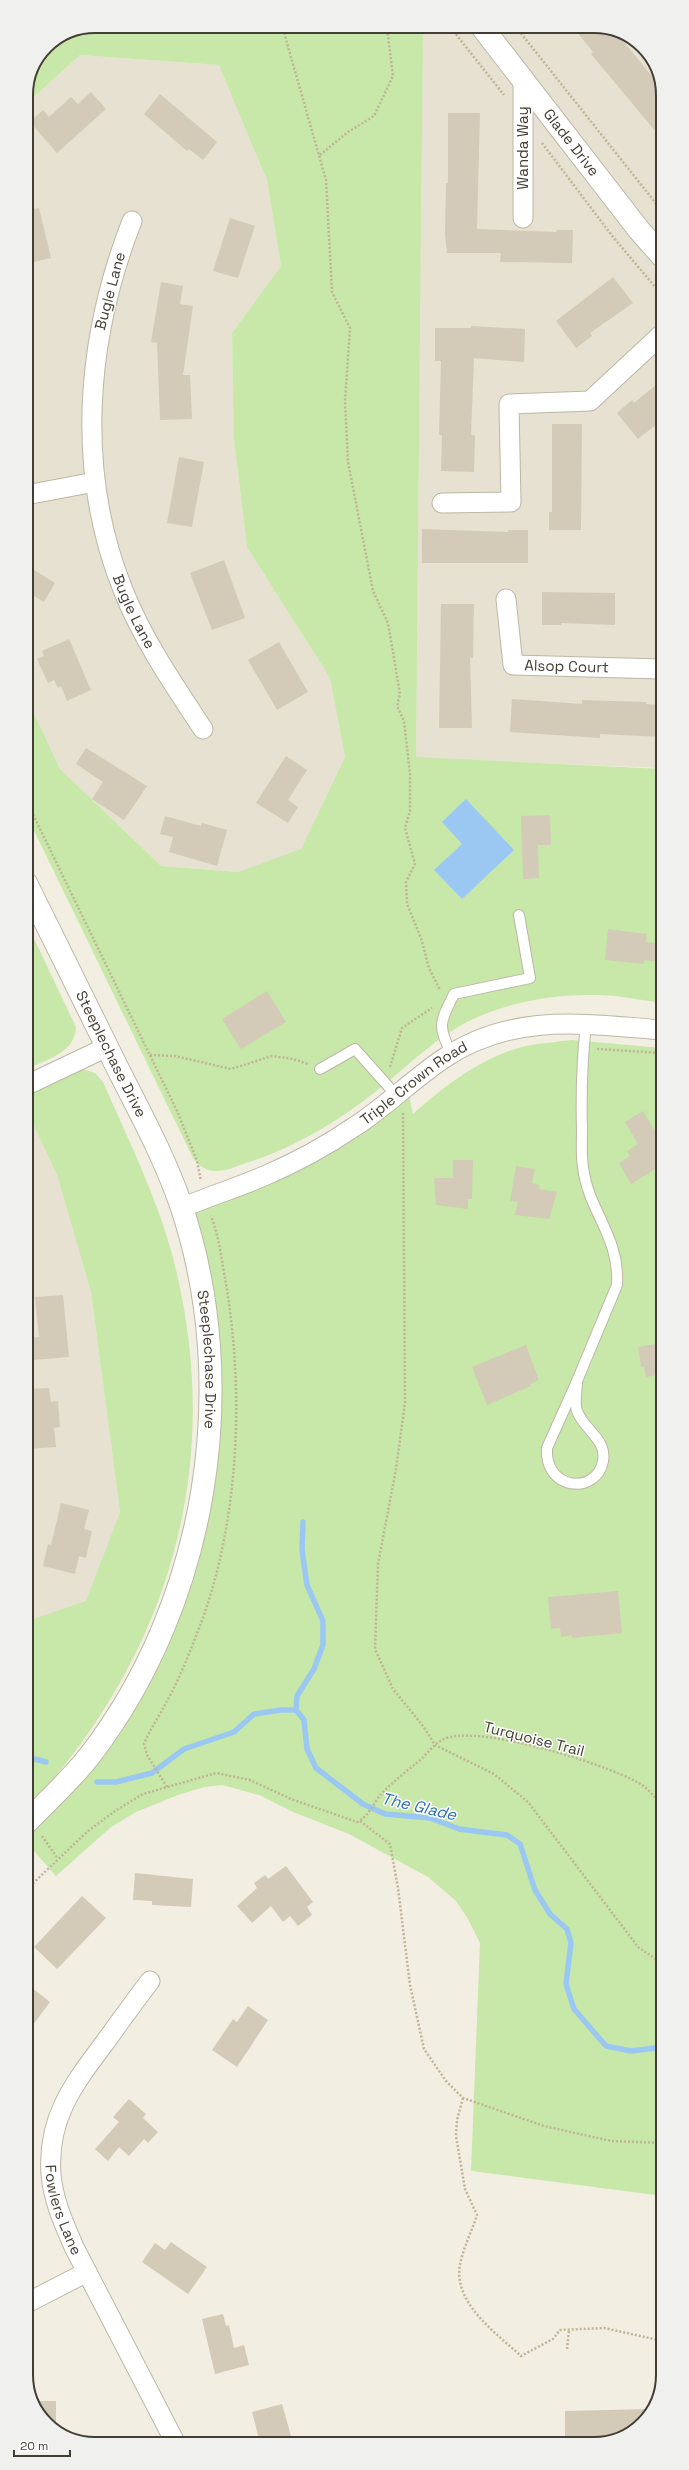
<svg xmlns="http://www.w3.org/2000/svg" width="689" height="2470" viewBox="0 0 689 2470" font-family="'Space Grotesk',sans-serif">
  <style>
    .residential { fill: #e6e1d0 }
    .green { fill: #c7e8a9 }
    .water { fill: #9bc8f2 }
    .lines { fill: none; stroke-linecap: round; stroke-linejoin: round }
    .stream { stroke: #9bc8f2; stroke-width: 5.5 }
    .building { fill: #d3cbb7 }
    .service-casing { stroke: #bdb7a5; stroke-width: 12 }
    .minor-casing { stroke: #bdb7a5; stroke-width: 21 }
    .tertiary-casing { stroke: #bdb7a5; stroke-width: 24 }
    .path { stroke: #c0b495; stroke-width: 2.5; stroke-dasharray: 2 2; stroke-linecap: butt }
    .service { stroke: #fff; stroke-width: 10 }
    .minor { stroke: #fff; stroke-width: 19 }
    .tertiary { stroke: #fff; stroke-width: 22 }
    .labels { text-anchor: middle; stroke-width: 3; stroke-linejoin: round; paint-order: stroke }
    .street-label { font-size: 15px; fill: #433e33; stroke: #fff }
    .water-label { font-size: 16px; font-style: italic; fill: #296fb2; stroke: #fff }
    .rim { fill: none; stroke: #433e33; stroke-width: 2 }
  </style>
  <rect width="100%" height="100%" fill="#f2eee2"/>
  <!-- residential -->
  <g class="residential">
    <polygon points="598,26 639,43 662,82 662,768 416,758 423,28"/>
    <polygon points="80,55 220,65 267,180 281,266 232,333 234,439 247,547 330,678 345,757 301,850 238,872 161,866 60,769 26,696 26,104"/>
    <polygon points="27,1111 57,1175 91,1292 120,1512 86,1602 27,1621"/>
  </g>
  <!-- green -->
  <g class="green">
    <path d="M423,28L416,757L662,769V1003C641,1000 618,995 596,995C552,994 507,1002 467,1022C436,1038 411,1063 385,1084C344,1118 297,1147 246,1163C227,1170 210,1178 194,1160L26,814V696L60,769L161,866L238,872L301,849L345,757L330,678L247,547L234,439L232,333L281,266L267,180L219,65L80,55L26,104C26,67 39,51 69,31Z"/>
    <path d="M27,924L76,1027C75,1053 47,1059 27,1069Z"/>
    <path d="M572,1040L662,1048L663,2196L471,2171L480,1943L467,1917L456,1901L428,1877L349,1834L293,1812L259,1795L222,1785L204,1787L178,1795L136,1812L111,1827L56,1876L27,1843V1838L58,1795L170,1612L210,1404L182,1208L263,1176L407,1087L413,1114C445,1085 483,1056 526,1046C541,1043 557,1042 572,1040Z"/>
    <path d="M83,1069L95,1073L103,1082C128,1139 156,1195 172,1254C227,1461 171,1654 27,1809V1621L86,1601L120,1512L91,1292L57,1175L27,1111V1096Z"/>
  </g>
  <!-- water -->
  <polygon class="water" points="466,799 514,850 462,899 434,870 462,844 442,822"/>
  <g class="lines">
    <!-- stream -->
    <g class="stream">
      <polyline points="296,1710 304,1720 307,1749 316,1768 363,1804 385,1814 430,1818 459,1829 507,1835 520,1844 535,1890 550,1914 567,1929 571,1943 566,1984 574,2009 606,2046 631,2051 663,2047"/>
      <polyline points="296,1710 297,1696 314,1669 323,1645 323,1621 307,1585 302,1550 303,1522"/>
      <polyline points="27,1757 46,1762"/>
      <polyline points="97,1782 116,1782 152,1773 184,1749 234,1732 254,1714 281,1710 296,1710"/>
    </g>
  </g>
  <!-- building -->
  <g class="building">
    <polygon points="572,26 598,26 617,34 662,88 662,139 591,54 593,52"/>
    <polygon points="91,92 106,109 57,153 30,122 43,110 49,117 71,97 78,104"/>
    <polygon points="160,94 217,142 203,160 189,149 187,151 144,114"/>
    <polygon points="448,113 480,113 477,229 556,232 557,230 573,230 572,263 500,262 501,253 447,253 445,235 446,183 448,183"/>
    <polygon points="39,208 51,258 26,264 26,211"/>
    <polygon points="230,218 255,226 238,278 213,271"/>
    <polygon points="613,277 633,303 590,333 592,336 576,348 556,321"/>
    <polygon points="161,282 183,286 180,304 193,306 183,375 190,375 192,419 160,420 157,343 151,342"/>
    <polygon points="471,326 525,329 524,362 474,358 471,435 475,435 474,472 441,471 442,435 439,435 441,361 435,361 435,328 471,328"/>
    <polygon points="662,380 662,420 638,439 617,413 632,400 634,403"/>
    <polygon points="552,424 582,424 581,530 549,530 549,512 552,512"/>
    <polygon points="179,457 204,462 192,527 167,523"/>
    <polygon points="422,529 508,532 508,530 528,530 528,563 422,563"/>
    <polygon points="224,560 245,618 212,630 190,573"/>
    <polygon points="26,565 55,583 44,602 26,591"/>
    <polygon points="542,592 615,593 615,625 561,623 561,625 542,625"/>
    <polygon points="441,604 474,604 473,658 470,658 472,728 439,728"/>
    <polygon points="69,639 91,690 67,701 61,686 58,688 54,680 48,683 37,659 44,656 42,651"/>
    <polygon points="279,642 308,692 277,710 248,660"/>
    <polygon points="512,699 582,704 582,700 646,702 646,704 662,705 662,737 600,734 600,738 510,732"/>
    <polygon points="86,748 147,786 124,820 92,799 103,782 76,764"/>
    <polygon points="286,756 307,770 288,800 298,807 288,823 256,803"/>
    <polygon points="550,815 551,845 538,845 539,878 523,879 521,816"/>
    <polygon points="165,816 201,826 202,823 227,830 217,866 169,852 173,837 160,834"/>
    <polygon points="608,929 647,934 646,942 662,944 662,962 644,960 644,964 605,960"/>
    <polygon points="267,991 286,1022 241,1049 222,1019"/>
    <polygon points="643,1111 662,1142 662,1165 631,1184 619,1163 630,1156 627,1151 638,1144 625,1122"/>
    <polygon points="453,1160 473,1160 472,1199 468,1199 468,1209 436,1205 434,1178 453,1178"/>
    <polygon points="516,1166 535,1169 532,1183 540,1185 539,1189 557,1192 549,1219 515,1215 518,1202 510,1201"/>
    <polygon points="63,1295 69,1357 33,1360 31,1338 39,1337 35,1297"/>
    <polygon points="662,1343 662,1374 646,1377 644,1367 641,1367 638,1347"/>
    <polygon points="526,1345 539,1380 530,1384 531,1386 487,1405 472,1367"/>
    <polygon points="49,1388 51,1402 58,1401 60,1427 54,1428 56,1447 27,1449 27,1389"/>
    <polygon points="61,1503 89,1510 84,1529 92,1531 86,1558 79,1556 75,1574 43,1566 48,1544 51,1545"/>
    <polygon points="618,1591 622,1633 572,1638 572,1635 561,1637 560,1628 551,1629 548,1597"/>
    <polygon points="286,1866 313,1902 307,1907 312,1915 298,1926 290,1916 283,1922 271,1906 252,1923 237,1906 257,1888 254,1883 265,1875 268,1879"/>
    <polygon points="135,1873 193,1879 191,1907 152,1905 152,1901 133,1900"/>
    <polygon points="82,1896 106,1918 57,1969 34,1947"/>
    <polygon points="27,1984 50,2002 27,2033"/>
    <polygon points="248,2006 268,2020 237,2067 212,2050 233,2019 237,2022"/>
    <polygon points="129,2099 146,2114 143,2118 158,2132 148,2143 144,2139 129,2156 119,2147 108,2161 95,2149 119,2122 113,2117"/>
    <polygon points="171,2242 207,2267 188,2294 142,2262 155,2243 165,2250"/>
    <polygon points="223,2314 226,2326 229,2325 234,2348 244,2345 249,2365 215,2374 202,2319"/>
    <polygon points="35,2401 56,2401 56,2430 50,2427"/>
    <polygon points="282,2404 293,2443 260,2443 252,2412"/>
    <polygon points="650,2409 646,2420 607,2443 565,2443 565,2411"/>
  </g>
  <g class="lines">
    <!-- service casing -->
    <g class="service-casing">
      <g id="service">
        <path d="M452,1054C436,1025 441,1021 454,994L530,978L519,915"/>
        <polyline points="320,1069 355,1049 396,1095"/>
        <path d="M577,1381L617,1285C620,1236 588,1211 583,1167C581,1155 582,1142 582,1130C581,1094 582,1059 586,1024"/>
        <path d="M577,1381C577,1390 574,1403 577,1411C584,1430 607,1439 603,1461C597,1495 544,1491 547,1448Z"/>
      </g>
    </g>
    <!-- minor casing -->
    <g class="minor-casing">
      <g id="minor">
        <polyline points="523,218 523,78"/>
        <path id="s1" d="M132,221C86,339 75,470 123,590C143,640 174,685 203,729"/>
        <polyline points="26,495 95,482"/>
        <polyline points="442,503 511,502 509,404 590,401 662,334"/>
        <path id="s2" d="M506,599L513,665L662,669"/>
        <polyline points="27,1085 107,1047"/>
        <path id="s3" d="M182,1208C209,1196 237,1188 264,1176C295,1163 326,1146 354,1127C385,1107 412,1080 443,1059C512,1012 584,1024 662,1030"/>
        <path id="s4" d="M150,1981C134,2002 119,2023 103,2045C72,2086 47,2120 51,2174C53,2200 64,2224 74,2247L176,2444"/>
        <polyline points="27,2303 87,2272"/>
      </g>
    </g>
    <!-- tertiary casing -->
    <g class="tertiary-casing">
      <g id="tertiary">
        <path id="s5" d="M482,27L639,230L662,256"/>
        <path id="s6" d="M26,883C58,947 89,1010 120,1073C142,1116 165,1159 181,1205C242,1387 207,1602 91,1754C72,1779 48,1800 27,1822"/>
      </g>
    </g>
    <!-- path -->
    <g class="path">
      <polyline points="516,27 662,211"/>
      <polyline points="451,28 504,95"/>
      <polyline points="283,29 326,180 332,292 350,328 345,401 348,462 373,591 388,623 400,694 397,706 404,721 410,774 410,811 405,828 415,864 406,882 407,904 421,938 429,968 440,990"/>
      <polyline points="542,143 613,237 662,295"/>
      <polyline points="320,155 348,132 374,116 393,76 387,28"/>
      <polyline points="26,800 178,1113 197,1161 201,1181"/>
      <polyline points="597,1049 662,1053"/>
      <polyline points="150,1055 175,1056 231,1069 272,1056 293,1059 308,1064"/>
      <polyline points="390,1067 402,1028 432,1008"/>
      <polyline points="403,1113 405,1403 396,1469 378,1564 375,1649 393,1689 423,1726 435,1745 494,1774 528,1802 638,1947 663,1964"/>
      <path d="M167,1787L147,1755L144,1744C150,1729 160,1715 167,1701C182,1674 193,1644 204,1615C240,1511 244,1386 225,1278C221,1257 219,1236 211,1216"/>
      <polyline points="360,1821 390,1844 398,1888 410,1985 424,2049 446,2081 463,2098 544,2126 611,2141 663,2143"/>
      <polyline points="42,1836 58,1859"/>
      <path d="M27,1889L88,1831L115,1811L143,1794L216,1773L250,1780L291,1799L357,1822C369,1817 374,1801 383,1792C394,1781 407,1771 419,1761C427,1754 433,1745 442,1740C473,1722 605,1764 637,1782C647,1787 656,1798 663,1807"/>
      <path d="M463,2098L457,2120L456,2136L465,2189L477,2215C472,2231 463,2248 460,2265C453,2303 496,2333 521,2356L553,2339L560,2330L604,2328L663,2341"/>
      <polyline points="567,2349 569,2330"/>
    </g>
    <!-- service -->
    <use href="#service" class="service"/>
    <!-- minor -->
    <use href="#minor" class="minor"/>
    <!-- tertiary -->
    <use href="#tertiary" class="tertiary"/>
  </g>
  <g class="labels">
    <!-- street labels -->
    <g class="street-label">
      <text dy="5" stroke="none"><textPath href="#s5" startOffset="146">Glade Drive</textPath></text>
      <text transform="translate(523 148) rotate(-90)" y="5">Wanda Way</text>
      <text transform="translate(110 291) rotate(-75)" y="5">Bugle Lane</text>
      <text dy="5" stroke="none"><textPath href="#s1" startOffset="402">Bugle Lane</textPath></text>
      <text dy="5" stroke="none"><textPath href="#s2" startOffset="120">Alsop Court</textPath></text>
      <text dy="5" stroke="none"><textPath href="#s6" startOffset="191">Steeplechase Drive</textPath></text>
      <text dy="5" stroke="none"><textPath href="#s3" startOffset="265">Triple Crown Road</textPath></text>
      <text dy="5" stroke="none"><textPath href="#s6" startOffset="515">Steeplechase Drive</textPath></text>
      <text transform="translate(534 1739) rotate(14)" y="5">Turquoise Trail</text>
      <text dy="5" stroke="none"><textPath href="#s4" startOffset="260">Fowlers Lane</textPath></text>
    </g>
    <!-- water labels -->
    <g class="water-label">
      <text transform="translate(419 1806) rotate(13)" y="6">The Glade</text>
    </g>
  </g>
  <!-- crop -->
  <path d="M0 0H689V2470H0ZM95 33H594A62 62 0 0 1 656 95V2375A62 62 0 0 1 594 2437H95A62 62 0 0 1 33 2375V95A62 62 0 0 1 95 33Z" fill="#f0f0ef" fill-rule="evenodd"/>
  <path class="rim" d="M95 33H594A62 62 0 0 1 656 95V2375A62 62 0 0 1 594 2437H95A62 62 0 0 1 33 2375V95A62 62 0 0 1 95 33Z"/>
  <!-- scale -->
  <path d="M14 2450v6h56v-6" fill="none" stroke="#433e33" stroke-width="2"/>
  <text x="20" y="2450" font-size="12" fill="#433e33" stroke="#ffffff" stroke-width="3" paint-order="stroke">20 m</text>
</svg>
